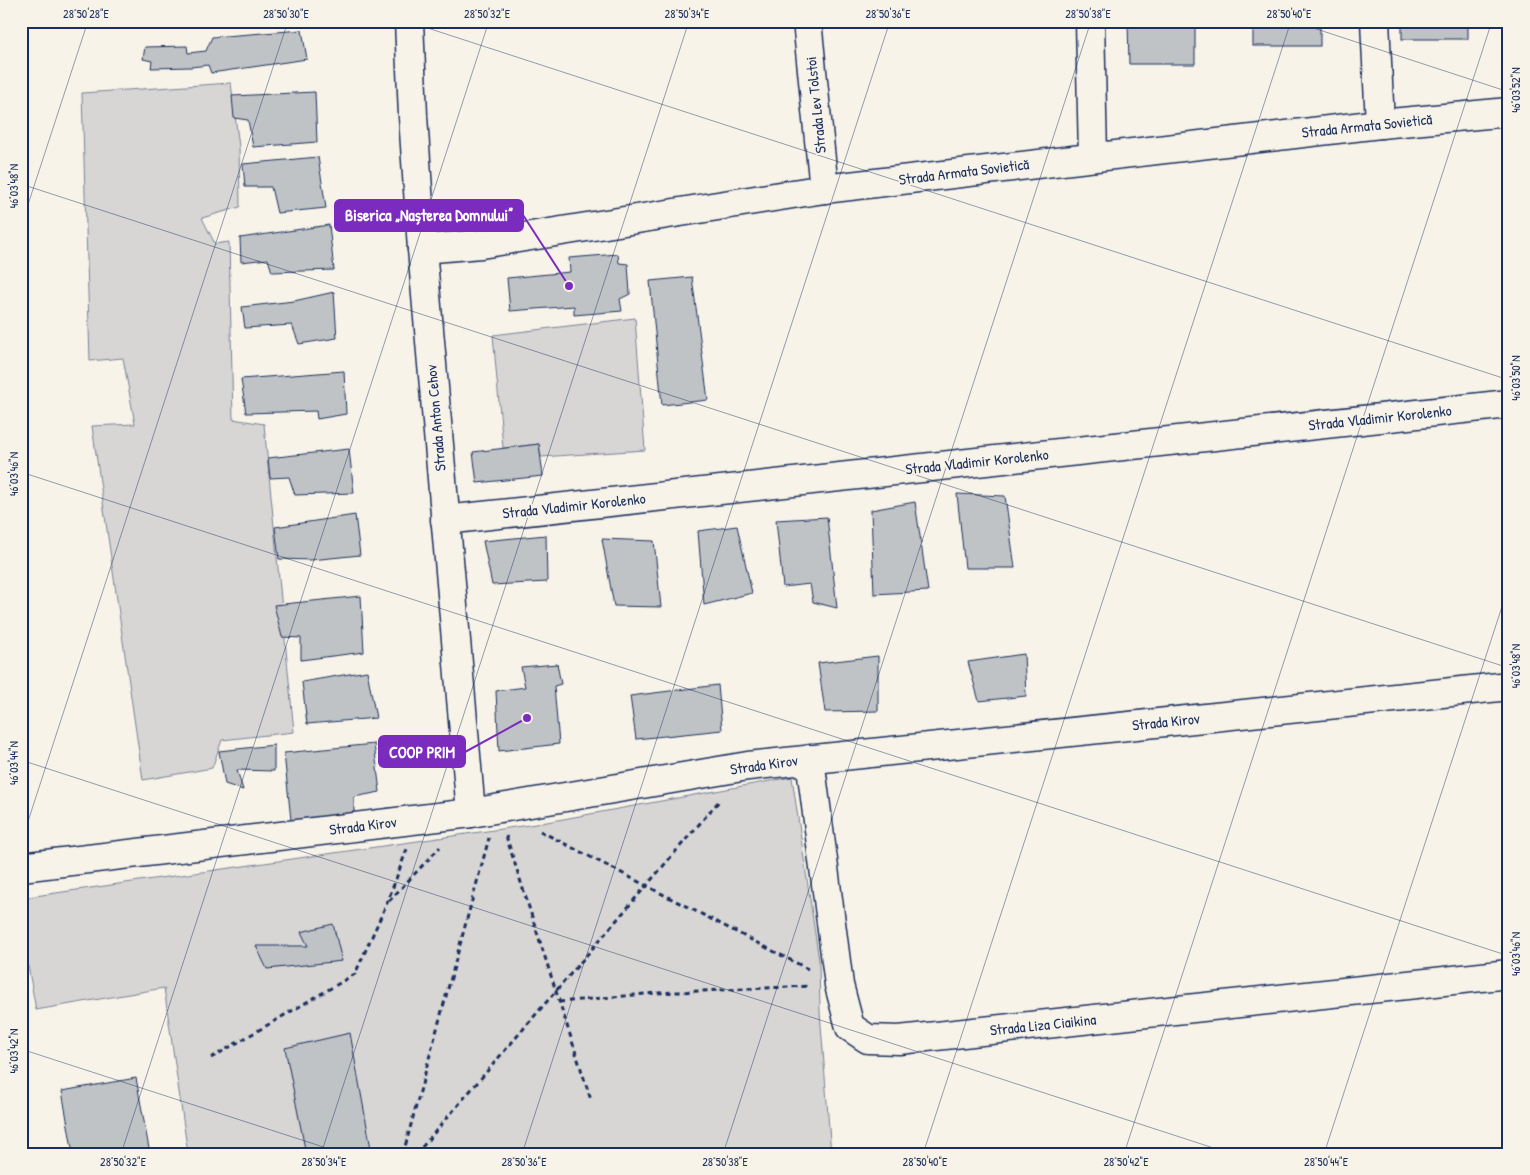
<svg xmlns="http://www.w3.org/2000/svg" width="1530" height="1175" viewBox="0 0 1530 1175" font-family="'Patrick Hand',sans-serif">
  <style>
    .green { fill: #d7d6d4; stroke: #798299 }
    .building { fill: #c0c3c5; stroke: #1b2f5e }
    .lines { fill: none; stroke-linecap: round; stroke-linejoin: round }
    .minor-casing { stroke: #1b2f5e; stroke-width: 31 }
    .path { stroke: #1b2f5e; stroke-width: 3; stroke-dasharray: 5 4; stroke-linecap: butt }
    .minor { stroke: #f7f3e8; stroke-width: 28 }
    .ticks { fill: none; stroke: #1b2f5e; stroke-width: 1; stroke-opacity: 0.45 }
    .labels { text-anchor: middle; stroke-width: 4; stroke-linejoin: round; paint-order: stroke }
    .street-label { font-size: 15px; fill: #1b2f5e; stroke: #f7f3e8 }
    .leader { fill: none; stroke: #7b2cbf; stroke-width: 2 }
    .callout-dot { fill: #7b2cbf; stroke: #f7f3e8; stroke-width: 2 }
    .callout { fill: #7b2cbf; stroke: #7b2cbf; stroke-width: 2 }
    .callout-label { font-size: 16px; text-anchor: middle; font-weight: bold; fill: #fff }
    .neatline { fill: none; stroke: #1b2f5e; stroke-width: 2 }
    .ticks-label { font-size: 12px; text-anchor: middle; fill: #1b2f5e }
  </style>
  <rect width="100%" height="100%" fill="#f7f3e8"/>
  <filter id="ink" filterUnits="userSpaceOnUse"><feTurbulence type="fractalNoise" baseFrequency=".02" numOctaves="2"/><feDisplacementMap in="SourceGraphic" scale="10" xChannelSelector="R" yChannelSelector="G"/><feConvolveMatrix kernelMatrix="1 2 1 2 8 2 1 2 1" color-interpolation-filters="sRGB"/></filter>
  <g filter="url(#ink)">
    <!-- green -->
    <g class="green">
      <polygon points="231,83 239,147 240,207 202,218 215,244 229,242 233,419 264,424 294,732 222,740 212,768 143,780 92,426 135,424 123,358 90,361 82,93"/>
      <polygon points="635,318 645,450 541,457 539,444 503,448 493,335"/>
      <polygon points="792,777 819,961 820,1012 831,1154 188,1154 164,988 36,1010 21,927 21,898 536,824"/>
    </g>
    <!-- building -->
    <g class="building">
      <polygon points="1128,21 1195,21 1195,64 1129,64"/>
      <rect x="1253" y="21" width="67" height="25"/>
      <rect x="1402" y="21" width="66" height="18"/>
      <polygon points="302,30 307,59 211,73 208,65 191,67 151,68 152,61 143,59 145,47 187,46 188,53 206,51 212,37"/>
      <polygon points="315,92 317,142 253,147 248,120 234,118 232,96"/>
      <polygon points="318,157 326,208 277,213 271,187 245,187 243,164"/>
      <polygon points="329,225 334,270 272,272 268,259 241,262 240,238"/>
      <polygon points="618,254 619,263 628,264 630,294 620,299 622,311 574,315 574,306 510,311 507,278 570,272 569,258"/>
      <polygon points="692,277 708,400 662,405 650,281"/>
      <polygon points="334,292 337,338 299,344 292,325 245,328 242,307 294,301"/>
      <polygon points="344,371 346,414 317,419 316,411 246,413 241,379"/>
      <polygon points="539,444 543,476 477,483 473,452"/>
      <polygon points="349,449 354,493 295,495 289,477 270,478 268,458"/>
      <polygon points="957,494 1005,496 1015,568 965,568"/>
      <polygon points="915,502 928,591 874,594 871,510"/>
      <polygon points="355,515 360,555 311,560 279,559 275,527"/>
      <polygon points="827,517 837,608 813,602 810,584 783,587 776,520"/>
      <polygon points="737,526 752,593 704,605 698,531"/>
      <polygon points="546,535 547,582 492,585 483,541"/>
      <polygon points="602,539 654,541 661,607 614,606"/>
      <polygon points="361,596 364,652 301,660 301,638 282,637 274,605"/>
      <polygon points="1024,654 1026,696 979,701 968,662"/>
      <polygon points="878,656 878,711 825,712 818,663"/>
      <polygon points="557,664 561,684 554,686 559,744 499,751 496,691 525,687 521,667"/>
      <polygon points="367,671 376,718 307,724 302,682"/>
      <polygon points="718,685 722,730 636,739 630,696"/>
      <polygon points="374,744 380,792 354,797 354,817 291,820 284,753"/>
      <polygon points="274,745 274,771 237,770 243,790 225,784 219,751"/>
      <polygon points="333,924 342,961 267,969 256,946 308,946 301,932"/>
      <polygon points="350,1033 372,1154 306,1154 285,1048"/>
      <polygon points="136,1078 150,1154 73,1154 62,1091"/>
    </g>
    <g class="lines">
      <!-- minor casing -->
      <g class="minor-casing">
        <g id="minor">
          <polyline points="409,21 413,116 422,249 471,813"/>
          <polyline points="807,21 824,189"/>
          <polyline points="1090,21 1093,157"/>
          <polyline points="1375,21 1380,124"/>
          <polyline points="422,249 481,244 824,189 1380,124 1509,112"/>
          <polyline points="445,520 1509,404"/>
          <polyline points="810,759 839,985 850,1027 868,1039 899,1040 1509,974"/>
          <polyline points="21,867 471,813 748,766 1509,686"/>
        </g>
      </g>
      <!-- path -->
      <g class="path">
        <polyline points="540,831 808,969"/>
        <polyline points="506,836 591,1100"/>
        <polyline points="389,901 440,847"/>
        <polyline points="559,1002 656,993 810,986"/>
        <polyline points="211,1058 355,974 387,903 407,849"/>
        <polyline points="403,1154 489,838"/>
        <polyline points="416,1154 719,801"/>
      </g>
      <!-- minor -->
      <use href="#minor" class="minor"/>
    </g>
  </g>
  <!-- ticks -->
  <path class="ticks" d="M406,21L1509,380M1292,21L1509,92M21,184L1509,668M21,226L88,21M21,472L1509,956M21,760L1232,1154M21,843L288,21M21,1049L345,1154M121,1154L489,21M321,1154L689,21M522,1154L890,21M723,1154L1091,21M923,1154L1291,21M1124,1154L1492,21M1324,1154L1509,585"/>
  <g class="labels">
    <!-- street labels -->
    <g class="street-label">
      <text transform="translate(816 105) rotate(-96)" y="5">Strada Lev Tolstoi</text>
      <text transform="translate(1367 126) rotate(-6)" y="5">Strada Armata Sovietică</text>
      <text transform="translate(964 172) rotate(-7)" y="5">Strada Armata Sovietică</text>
      <text transform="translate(436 418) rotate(-95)" y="5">Strada Anton Cehov</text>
      <text transform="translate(1380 418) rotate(-6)" y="5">Strada Vladimir Korolenko</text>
      <text transform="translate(977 462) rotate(-6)" y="5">Strada Vladimir Korolenko</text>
      <text transform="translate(574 506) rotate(-6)" y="5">Strada Vladimir Korolenko</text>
      <text transform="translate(1166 722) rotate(-6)" y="5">Strada Kirov</text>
      <text transform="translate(764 765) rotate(-8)" y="5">Strada Kirov</text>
      <text transform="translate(363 826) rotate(-7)" y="5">Strada Kirov</text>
      <text transform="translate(1043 1025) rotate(-6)" y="5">Strada Liza Ciaikina</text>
    </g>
  </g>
  <!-- callouts -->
  <path class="leader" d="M569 286L523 215M527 718L465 752"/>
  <g class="callout-dot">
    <circle cx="569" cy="286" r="5"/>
    <circle cx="527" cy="718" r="5"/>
  </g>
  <g class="callout">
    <rect x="335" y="200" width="188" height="31" rx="5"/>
    <rect x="379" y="736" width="86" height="31" rx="5"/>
  </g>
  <g class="callout-label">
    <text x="429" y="221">Biserica „Nașterea Domnului”</text>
    <text x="422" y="758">COOP PRIM</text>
  </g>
  <!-- margin -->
  <rect width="1530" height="1175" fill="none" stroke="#f7f3e8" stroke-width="55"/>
  <rect x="28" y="28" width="1474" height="1120" class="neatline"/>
  <g class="ticks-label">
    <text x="86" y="18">28°50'28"E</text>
    <text x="286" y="18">28°50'30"E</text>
    <text x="487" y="18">28°50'32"E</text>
    <text x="687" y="18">28°50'34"E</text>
    <text x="888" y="18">28°50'36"E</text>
    <text x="1088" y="18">28°50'38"E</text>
    <text x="1289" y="18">28°50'40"E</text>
    <text transform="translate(1516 90) rotate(-90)" y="4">46°03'52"N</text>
    <text transform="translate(14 186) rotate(-90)" y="4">46°03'48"N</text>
    <text transform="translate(1516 378) rotate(-90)" y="4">46°03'50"N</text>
    <text transform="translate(14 474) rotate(-90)" y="4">46°03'46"N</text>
    <text transform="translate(1516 666) rotate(-90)" y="4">46°03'48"N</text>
    <text transform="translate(14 763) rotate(-90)" y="4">46°03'44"N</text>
    <text transform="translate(1516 954) rotate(-90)" y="4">46°03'46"N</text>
    <text transform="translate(14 1051) rotate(-90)" y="4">46°03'42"N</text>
    <text x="123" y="1166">28°50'32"E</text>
    <text x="324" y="1166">28°50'34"E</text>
    <text x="524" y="1166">28°50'36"E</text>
    <text x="725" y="1166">28°50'38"E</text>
    <text x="925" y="1166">28°50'40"E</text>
    <text x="1126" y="1166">28°50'42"E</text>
    <text x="1326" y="1166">28°50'44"E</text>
  </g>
</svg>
